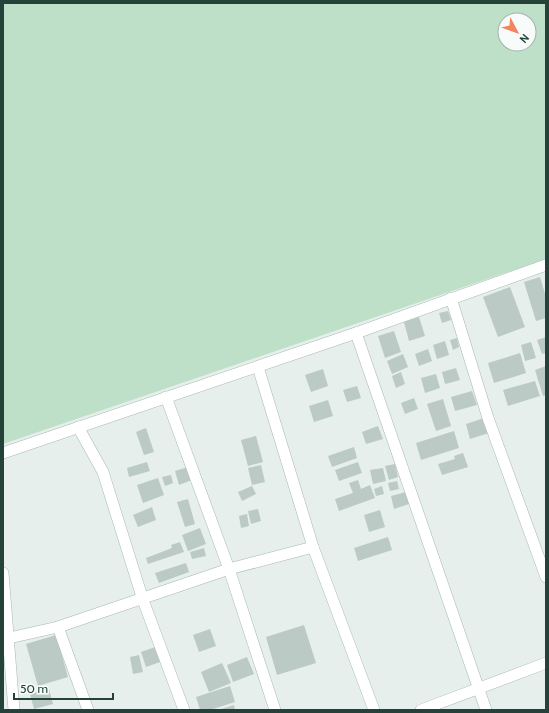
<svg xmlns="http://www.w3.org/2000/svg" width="549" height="713" viewBox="0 0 549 713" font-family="Cabin,sans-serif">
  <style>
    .green { fill: #bfe0c8; fill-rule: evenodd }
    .building { fill: #bbcac4 }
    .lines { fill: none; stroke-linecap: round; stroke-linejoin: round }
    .street-casing { stroke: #a8b8b2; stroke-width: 12 }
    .street { stroke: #fff; stroke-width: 11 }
  </style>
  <rect width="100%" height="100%" fill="#e6efeb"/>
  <!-- green -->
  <path class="green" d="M3,3H546V259L3,444ZM505,20H529V44H505Z"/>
  <!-- building -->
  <g class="building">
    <polygon points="540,277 546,297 546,318 536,321 524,282"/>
    <polygon points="510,287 525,327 498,337 483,297"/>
    <polygon points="448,311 451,320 442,323 439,313"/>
    <polygon points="419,317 425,336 409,341 404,322"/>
    <polygon points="394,331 401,352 385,358 378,336"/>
    <polygon points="546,337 546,353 542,354 537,340"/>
    <polygon points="457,338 459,347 453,350 450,340"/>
    <polygon points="445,341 449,355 437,359 433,345"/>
    <polygon points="531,342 536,358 525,361 521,345"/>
    <polygon points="428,349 432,361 419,366 415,354"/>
    <polygon points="520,353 526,373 494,383 488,363"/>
    <polygon points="403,354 408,367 392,374 387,361"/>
    <polygon points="546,366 546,395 543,396 535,370"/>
    <polygon points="456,368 460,380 445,384 442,372"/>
    <polygon points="323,369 328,386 311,392 305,375"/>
    <polygon points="401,372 405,384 396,388 392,376"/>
    <polygon points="436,374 440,388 425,393 421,378"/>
    <polygon points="535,381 540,396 508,406 503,390"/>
    <polygon points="357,386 361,398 347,402 343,390"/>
    <polygon points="472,391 477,405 455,411 451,397"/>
    <polygon points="414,398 418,409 405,414 401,403"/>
    <polygon points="443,399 451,426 436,431 427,404"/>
    <polygon points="328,400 333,416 314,422 309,406"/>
    <polygon points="484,418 489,433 470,439 466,424"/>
    <polygon points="378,426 383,439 366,444 362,432"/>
    <polygon points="146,428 154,452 144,455 136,432"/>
    <polygon points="454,431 459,448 421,460 416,443"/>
    <polygon points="256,436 263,462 248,466 241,440"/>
    <polygon points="354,447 357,458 332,467 328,456"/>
    <polygon points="463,453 468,467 442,475 438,464 455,459 454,456"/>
    <polygon points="147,462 150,471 129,477 127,468"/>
    <polygon points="358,462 362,473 339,481 335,470"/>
    <polygon points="395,464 398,477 389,480 385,466"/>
    <polygon points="261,465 265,482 252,485 248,468"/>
    <polygon points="188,467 192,480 179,485 175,471"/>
    <polygon points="383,468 386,481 373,484 370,470"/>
    <polygon points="171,475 173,483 165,486 162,477"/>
    <polygon points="158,478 164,495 143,503 137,485"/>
    <polygon points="358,480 361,489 370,485 375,498 339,511 335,499 353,493 349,483"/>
    <polygon points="397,481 399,489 390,491 388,483"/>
    <polygon points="252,486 256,494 242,501 238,492"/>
    <polygon points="382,486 384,494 376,496 374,489"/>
    <polygon points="406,492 409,504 394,509 391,496"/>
    <polygon points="188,499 195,524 185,527 177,502"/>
    <polygon points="152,507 156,520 138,527 133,515"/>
    <polygon points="258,509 261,521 251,524 248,511"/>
    <polygon points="380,510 385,527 369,532 364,515"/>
    <polygon points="247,514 249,526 241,528 239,516"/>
    <polygon points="200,528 206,544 188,551 182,535"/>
    <polygon points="388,537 392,550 358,561 354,548"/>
    <polygon points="180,542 184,552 148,564 146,558 172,548 171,545"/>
    <polygon points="204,548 206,556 192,559 190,552"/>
    <polygon points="186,563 189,572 159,583 155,573"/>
    <polygon points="304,625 316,663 277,675 266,637"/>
    <polygon points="210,629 216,646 199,652 193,635"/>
    <polygon points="56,635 68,677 38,686 26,644"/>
    <polygon points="158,646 163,661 146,667 141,652"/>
    <polygon points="139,655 143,672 133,674 130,657"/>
    <polygon points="247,657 254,674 233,682 227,665"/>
    <polygon points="222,663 231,683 209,692 201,672"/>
    <polygon points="230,686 235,702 210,710 200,710 196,697"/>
    <polygon points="49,689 53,704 34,709 30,694"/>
    <polygon points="234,705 235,710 218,710"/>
  </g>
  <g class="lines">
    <!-- street casing -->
    <g class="street-casing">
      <g id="street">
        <polyline points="451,298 488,418 546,577"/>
        <polyline points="356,333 486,710"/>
        <polyline points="258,367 313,547 374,710"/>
        <polyline points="166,397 229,569 275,710"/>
        <polyline points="78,427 103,472 143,600 184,710"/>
        <polyline points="3,453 356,333 546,265"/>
        <polyline points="3,573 14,710"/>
        <polyline points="58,627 88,710"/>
        <polyline points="9,638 58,627 229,569 313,547"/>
        <polyline points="421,710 546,663"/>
      </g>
    </g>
    <!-- street -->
    <use href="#street" class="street"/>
  </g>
  <!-- border -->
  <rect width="549" height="713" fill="none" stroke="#24423a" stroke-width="8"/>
  <!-- north arrow -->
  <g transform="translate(517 32) rotate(131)"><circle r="19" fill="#f7fbf9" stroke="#a3b1ad"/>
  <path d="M0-3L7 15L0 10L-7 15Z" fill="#f4845f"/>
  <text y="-6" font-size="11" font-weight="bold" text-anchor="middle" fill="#24423a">N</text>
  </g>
  <!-- scale -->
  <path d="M14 693v6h99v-6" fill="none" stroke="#24423a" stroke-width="2"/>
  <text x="20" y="693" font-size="12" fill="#24423a" stroke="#f7fbf9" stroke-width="3" paint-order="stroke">50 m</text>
</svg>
